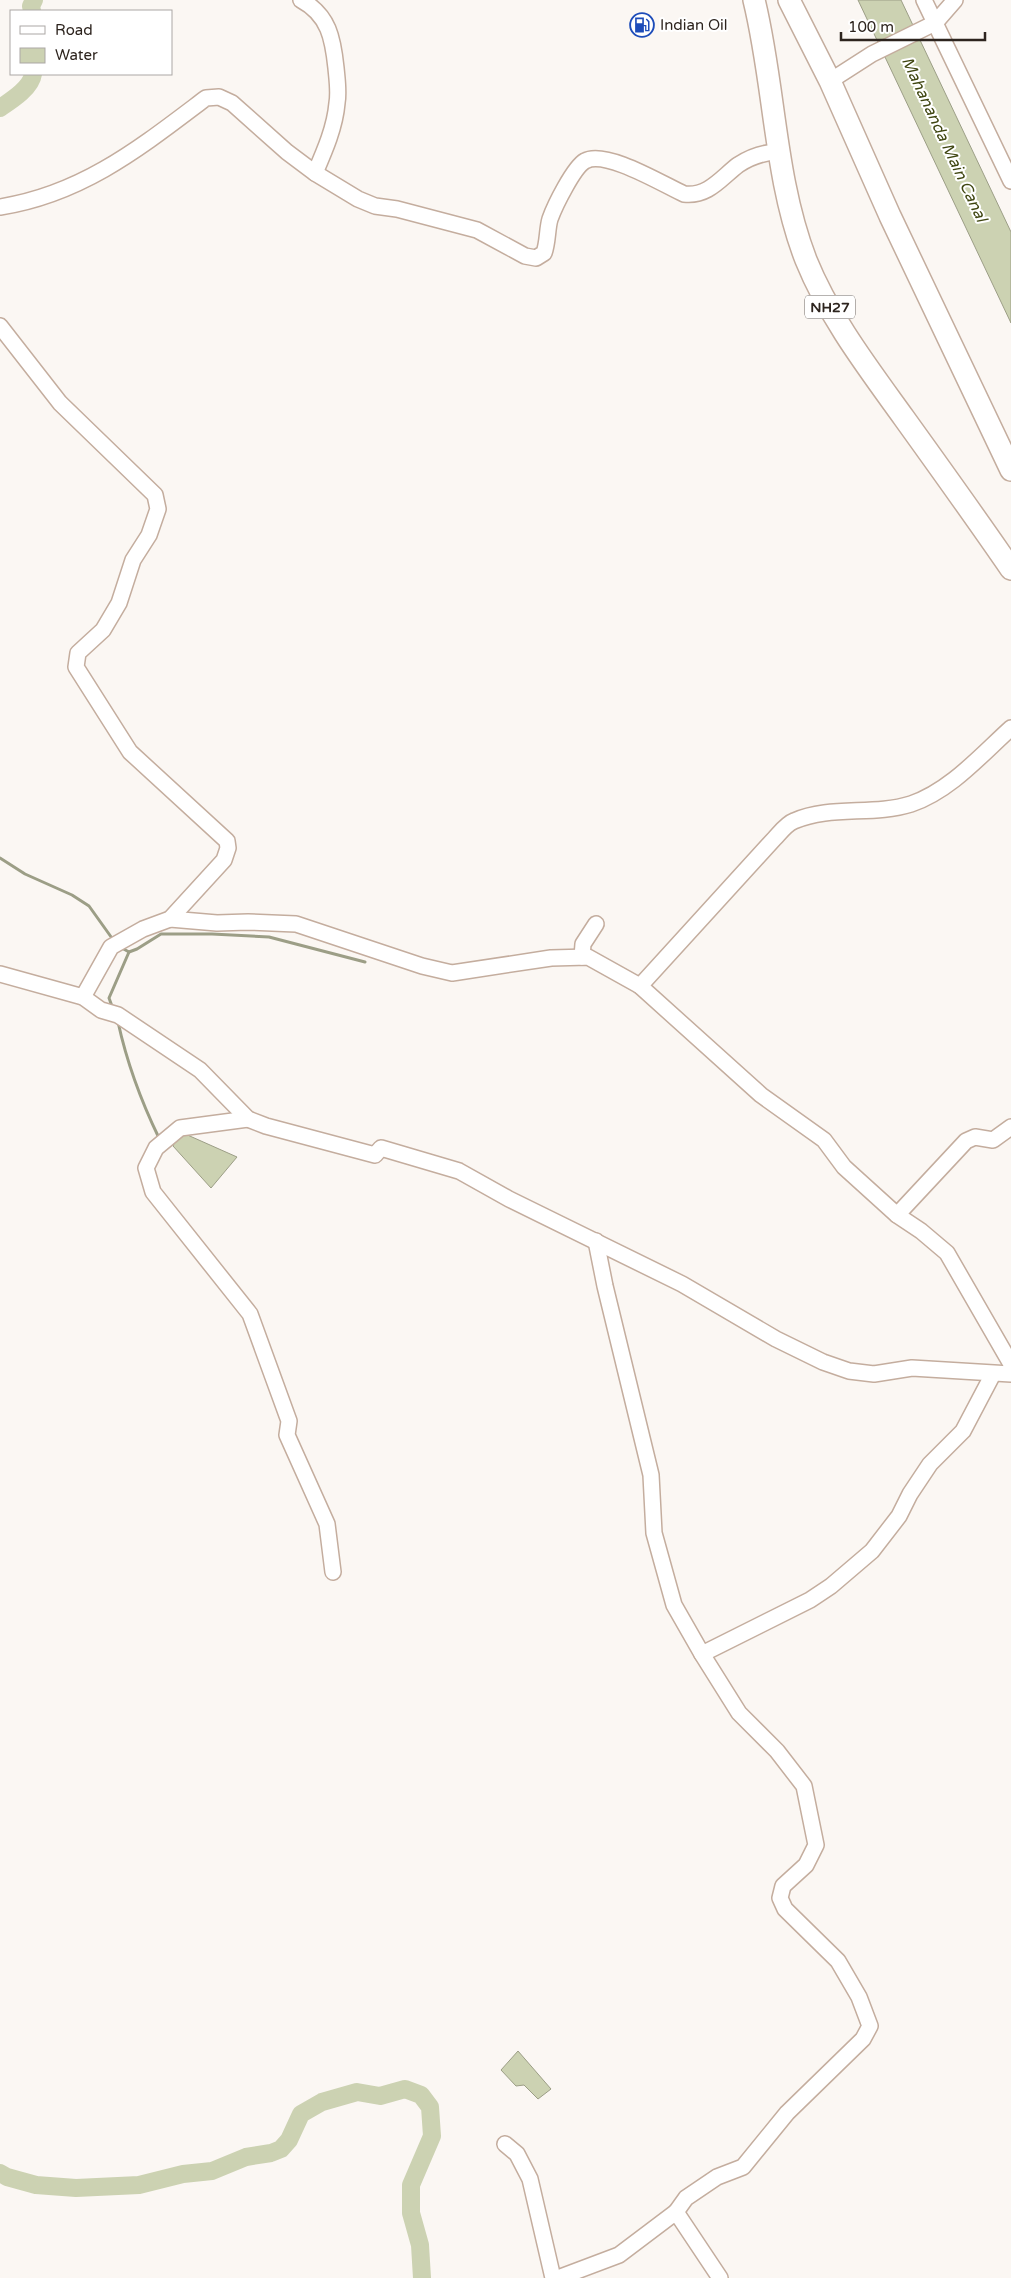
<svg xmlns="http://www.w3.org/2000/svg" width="1011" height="2278" viewBox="0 0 1011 2278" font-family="'Varela Round',sans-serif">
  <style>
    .water { fill: #ccd2b2; stroke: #9c9e86 }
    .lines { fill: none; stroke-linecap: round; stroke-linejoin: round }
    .stream { stroke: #9c9e86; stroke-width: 3 }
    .river { stroke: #ccd2b2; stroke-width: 18 }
    .minor-casing { stroke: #c4ad9e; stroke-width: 18 }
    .highway-casing { stroke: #c4ad9e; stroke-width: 24 }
    .minor { stroke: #fff; stroke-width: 15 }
    .highway { stroke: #fff; stroke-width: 21 }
    .labels { text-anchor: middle; stroke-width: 4; stroke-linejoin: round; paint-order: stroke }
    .shield { fill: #fff; stroke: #6c6662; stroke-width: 1 }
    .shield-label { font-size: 14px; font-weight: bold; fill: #2d241e }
    .poi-label { font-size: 15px; fill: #2d241e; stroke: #fff; text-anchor: start }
    .water-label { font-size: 16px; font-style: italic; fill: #3f4611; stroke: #fff }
  </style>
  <rect width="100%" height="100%" fill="#fbf7f3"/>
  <!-- water -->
  <g class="water">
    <polygon points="858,0 901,0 1011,232 1011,323"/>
    <polygon points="183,1133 237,1157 211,1188 173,1146 177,1136"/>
    <polygon points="518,2051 551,2089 538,2099 524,2085 516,2086 501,2070"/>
  </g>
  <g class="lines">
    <!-- stream -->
    <g class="stream">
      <polyline points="0,858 25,874 72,895 89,906 114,941"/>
      <polyline points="120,947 129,952 137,949 161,934 212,934 269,937 365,962"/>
      <polyline points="113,1009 109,998 129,952"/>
      <path d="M118,1022C127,1063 141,1101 159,1138"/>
    </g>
    <!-- river -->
    <g class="river">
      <polyline points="32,11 31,6 34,0"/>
      <path d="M0,108C12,100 31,88 33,74"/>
      <polyline points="0,2173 7,2177 36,2185 76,2188 139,2185 183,2174 212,2171 246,2157 271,2153 281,2149 289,2140 301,2114 322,2102 357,2092 380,2096 405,2089 421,2095 430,2107 432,2136 411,2185 411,2213 420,2245 422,2278"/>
    </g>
    <!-- minor casing -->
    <g class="minor-casing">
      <g id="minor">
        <path d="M301,0C329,15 333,39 336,68C337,79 339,92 337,103C335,127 325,150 315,173"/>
        <polyline points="924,0 1011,181"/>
        <polyline points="830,81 872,54 935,23 955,0"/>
        <path d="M0,207C83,194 141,147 206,98L219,97L232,103L287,152L315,173L358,199L375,206L397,209L477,230L525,256L536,258L544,253C548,242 547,229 550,219C555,205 574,167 585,161C605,149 664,185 684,194C708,197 721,178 738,165C750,157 765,152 779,152"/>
        <polyline points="0,326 60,403 155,495 158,509 149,535 133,560 119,603 103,630 78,653 76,667 130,752 227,841 228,848 224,860 170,919 143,929 111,947 83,997"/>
        <polyline points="170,919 217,923 248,922 296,924 422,966 452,973 551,958 588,957 640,986 761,1095 824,1140 844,1167 897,1215 921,1231 947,1253 1011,1364"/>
        <polyline points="582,957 583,944 596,924"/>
        <polyline points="0,974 83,997 101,1010 118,1015 200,1070 248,1119 266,1126 375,1155 381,1148 459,1171 509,1199 682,1284 776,1339 823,1362 849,1371 874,1374 912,1368 1011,1374"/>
        <path d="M640,986L774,839C779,834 786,824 794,821C830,805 873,816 911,804C950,791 981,755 1011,728"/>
        <polyline points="248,1119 180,1128 156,1148 146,1168 153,1192 250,1314 289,1421 287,1435 327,1524 333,1572"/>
        <polyline points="897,1215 966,1141 975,1137 993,1140 1011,1127"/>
        <polyline points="596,1241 605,1286 651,1475 654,1533 674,1605 702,1654 739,1713 777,1751 804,1786 816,1845 806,1865 783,1886 780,1898 785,1909 838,1961 859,1997 870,2026 863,2039 787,2113 743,2167 717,2177 686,2198 676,2212"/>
        <polyline points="702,1654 810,1600 831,1586 872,1551 899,1516 910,1494 930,1464 963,1431 993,1374"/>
        <polyline points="505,2144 517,2154 530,2179 553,2278"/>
        <polyline points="558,2278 619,2255 676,2212 720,2278"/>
      </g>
    </g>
    <!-- highway casing -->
    <g class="highway-casing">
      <g id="highway">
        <path d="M754,0C775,85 774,178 806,260C829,317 868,368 904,418C940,468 976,518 1011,569"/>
        <polyline points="789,0 830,81 890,216 1011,470"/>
      </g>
    </g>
    <!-- minor -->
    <use href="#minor" class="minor"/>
    <!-- highway -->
    <use href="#highway" class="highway"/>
  </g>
  <!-- icons -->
  <defs>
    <g id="fuel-ring" transform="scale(1.25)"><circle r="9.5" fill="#fff" stroke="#1d4cb9" stroke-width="1.5"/><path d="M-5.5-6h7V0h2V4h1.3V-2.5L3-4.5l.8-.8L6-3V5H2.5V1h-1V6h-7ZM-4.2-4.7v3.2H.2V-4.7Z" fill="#1d4cb9"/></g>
  </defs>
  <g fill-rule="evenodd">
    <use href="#fuel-ring" x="642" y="25"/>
  </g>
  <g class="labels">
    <!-- shield labels -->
    <rect class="shield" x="805" y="295.5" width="50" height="23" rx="4"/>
    <g class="shield-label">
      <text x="830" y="312">NH27</text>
    </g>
    <!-- poi labels -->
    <g class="poi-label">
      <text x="660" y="30">Indian Oil</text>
    </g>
    <!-- water labels -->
    <g class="water-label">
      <text transform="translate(945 139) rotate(65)" y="6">Mahananda Main Canal</text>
    </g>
  </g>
  <!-- legend -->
  <rect x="10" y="10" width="162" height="65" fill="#ffffff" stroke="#aba7a5"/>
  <rect x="20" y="26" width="25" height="8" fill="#ffffff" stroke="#aba7a5"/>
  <text x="55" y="35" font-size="15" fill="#2d241e">Road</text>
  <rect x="20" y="48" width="25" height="15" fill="#ccd2b2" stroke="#aba7a5"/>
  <text x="55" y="60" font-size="15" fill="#2d241e">Water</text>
  <!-- scale -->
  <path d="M841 32v8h144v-8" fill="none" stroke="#2d241e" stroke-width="2.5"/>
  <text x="848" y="32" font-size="15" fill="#2d241e" stroke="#ffffff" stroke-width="4" paint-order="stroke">100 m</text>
</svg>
